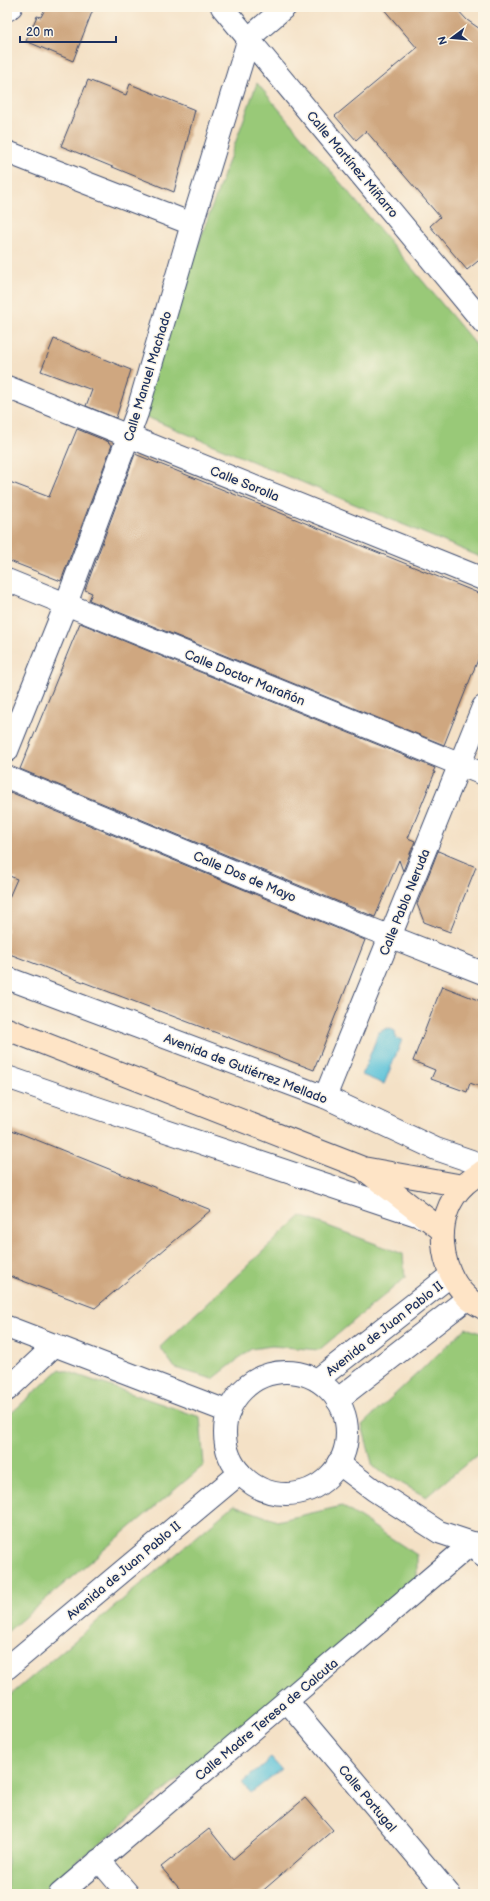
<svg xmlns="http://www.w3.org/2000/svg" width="490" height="1901" viewBox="0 0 490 1901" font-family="'Balsamiq Sans',sans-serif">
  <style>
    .green { fill: #99c978; stroke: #5a7c6b }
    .water { fill: #5cc2d9; stroke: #3c789c }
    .building { fill: #cfa780 }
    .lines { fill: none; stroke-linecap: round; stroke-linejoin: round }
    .pedestrian-casing { stroke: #3c4a6e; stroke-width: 24 }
    .minor-casing { stroke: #3c4a6e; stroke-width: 24 }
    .secondary-casing { stroke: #3c4a6e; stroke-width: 24 }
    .pedestrian { stroke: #fff; stroke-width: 22 }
    .minor { stroke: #fff; stroke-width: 22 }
    .secondary { stroke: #fee4c6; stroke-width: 22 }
    .labels { text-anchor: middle; stroke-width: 3; stroke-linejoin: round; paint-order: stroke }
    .street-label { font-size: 13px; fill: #1b2f5e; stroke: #fcf5e5 }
  </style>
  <rect width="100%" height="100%" fill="#fcf5e5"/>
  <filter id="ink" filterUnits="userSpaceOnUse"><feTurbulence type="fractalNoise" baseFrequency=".025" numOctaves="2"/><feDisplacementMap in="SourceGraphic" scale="8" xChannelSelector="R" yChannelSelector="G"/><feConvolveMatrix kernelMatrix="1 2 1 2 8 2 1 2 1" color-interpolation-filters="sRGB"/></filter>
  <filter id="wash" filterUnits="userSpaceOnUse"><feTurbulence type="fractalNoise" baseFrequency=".012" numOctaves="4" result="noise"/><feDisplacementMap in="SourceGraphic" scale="16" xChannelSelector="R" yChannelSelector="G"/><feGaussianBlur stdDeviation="0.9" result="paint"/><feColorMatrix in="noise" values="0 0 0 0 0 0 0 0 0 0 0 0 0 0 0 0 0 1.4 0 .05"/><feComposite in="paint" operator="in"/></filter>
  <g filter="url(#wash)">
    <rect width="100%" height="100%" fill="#f4e1c6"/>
    <!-- green -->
    <g class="green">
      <polygon points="257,83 483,353 483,558 137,413"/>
      <polygon points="301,1216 403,1254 405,1278 319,1350 272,1346 251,1349 213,1379 175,1368 160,1347"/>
      <polygon points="466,1328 483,1334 483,1450 426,1497 373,1467 362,1425"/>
      <polygon points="60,1369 200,1417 204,1465 7,1632 7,1417"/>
      <polygon points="234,1505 277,1521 342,1506 417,1555 417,1584 38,1894 7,1894 7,1698"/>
    </g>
    <!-- water -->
    <g class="water">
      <polygon points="388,1028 395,1031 396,1038 402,1040 384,1084 362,1075 379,1032"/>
      <polygon points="271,1758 281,1769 251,1793 242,1783"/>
    </g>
    <g id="blocks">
      <!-- building -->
      <g class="building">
        <polygon points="46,7 94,7 73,61 26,41 37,16 41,17"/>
        <polygon points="382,7 455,7 467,20 483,31 483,257 467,270 430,226 440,217 366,131 356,140 335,116 417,48"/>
        <polygon points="88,80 126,95 130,84 195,110 174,192 61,146"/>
        <polygon points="54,339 131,370 116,418 86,406 92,390 41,371"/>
        <polygon points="77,429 109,442 108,443 112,445 61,581 7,560 7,481 49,497"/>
        <polygon points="135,454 483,595 483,647 444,745 89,600 92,593 85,590"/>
        <polygon points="80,623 435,768 433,772 435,772 408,838 415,841 403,871 399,860 375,917 20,769"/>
        <polygon points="10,792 365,940 314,1070 7,953 7,902 17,879 7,875 7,798"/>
        <polygon points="438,851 476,867 450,932 424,922 417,904"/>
        <polygon points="442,986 483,1002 483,1088 470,1083 467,1092 431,1079 435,1070 413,1061"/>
        <polygon points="7,1128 211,1210 95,1308 7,1275"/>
        <polygon points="305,1798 333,1830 259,1894 184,1894 161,1867 209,1829 233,1859"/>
      </g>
    </g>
  </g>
  <g filter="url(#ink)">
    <use href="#blocks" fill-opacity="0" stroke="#3c4a6e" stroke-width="1"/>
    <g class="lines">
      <!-- pedestrian casing -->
      <g class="pedestrian-casing">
        <polyline id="pedestrian" points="7,10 11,7"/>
      </g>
      <!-- minor casing -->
      <g class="minor-casing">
        <g id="minor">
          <polyline points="222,7 483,322"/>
          <polyline points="7,152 192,224"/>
          <polyline points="7,387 483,579"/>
          <polyline points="7,580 483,774"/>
          <polyline points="7,751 66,604 137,413 192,224 249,38 285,7"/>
          <polyline points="7,777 366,927 483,973"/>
          <polyline points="7,978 325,1097 436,1149 483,1165"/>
          <polyline points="7,1077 91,1106 423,1217"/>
          <polyline points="325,1097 483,707"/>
          <polyline points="7,1327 229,1412"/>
          <circle cx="286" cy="1433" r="61"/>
          <polyline points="317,1380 451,1275"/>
          <polyline points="7,1390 55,1345"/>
          <polyline points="337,1400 468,1298"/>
          <polyline points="338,1463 374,1490 439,1532 472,1543 483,1544"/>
          <polyline points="7,1668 240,1473"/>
          <polyline points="287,1701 449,1894"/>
          <polyline points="99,1860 128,1894"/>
          <polyline points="60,1894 472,1543 483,1556"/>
        </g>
      </g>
      <!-- secondary casing -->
      <g class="secondary-casing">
        <g id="secondary">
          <polyline points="7,1029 363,1168 463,1186"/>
          <polyline points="365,1170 443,1231"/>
          <path d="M483,1171C477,1176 469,1180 463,1186C433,1217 438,1269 468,1298C472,1302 478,1305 483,1308"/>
        </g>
      </g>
      <!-- pedestrian -->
      <use href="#pedestrian" class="pedestrian"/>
      <!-- minor -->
      <use href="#minor" class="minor"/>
      <!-- secondary -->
      <use href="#secondary" class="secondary"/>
    </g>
  </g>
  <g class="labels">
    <!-- street labels -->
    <g class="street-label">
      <text transform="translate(353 164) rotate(50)" y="5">Calle Martínez Miñarro</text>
      <text transform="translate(147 376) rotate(-73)" y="5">Calle Manuel Machado</text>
      <text transform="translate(245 483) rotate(22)" y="5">Calle Sorolla</text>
      <text transform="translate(245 677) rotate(22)" y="5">Calle Doctor Marañón</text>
      <text transform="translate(245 876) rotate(23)" y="5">Calle Dos de Mayo</text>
      <text transform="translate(404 902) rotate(-68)" y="5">Calle Pablo Neruda</text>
      <text transform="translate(246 1068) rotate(21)" y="5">Avenida de Gutiérrez Mellado</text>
      <text transform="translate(384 1328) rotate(-38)" y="5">Avenida de Juan Pablo II</text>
      <text transform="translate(123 1570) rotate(-40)" y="5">Avenida de Juan Pablo II</text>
      <text transform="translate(266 1719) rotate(-40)" y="5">Calle Madre Teresa de Calcuta</text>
      <text transform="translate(368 1798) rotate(50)" y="5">Calle Portugal</text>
    </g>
  </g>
  <!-- margin -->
  <rect width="490" height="1901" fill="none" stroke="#fcf5e5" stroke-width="24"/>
  <!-- north arrow -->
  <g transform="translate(452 38) rotate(254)" stroke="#fcf5e5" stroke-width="3" paint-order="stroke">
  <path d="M0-3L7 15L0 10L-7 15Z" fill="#1b2f5e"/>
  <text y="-6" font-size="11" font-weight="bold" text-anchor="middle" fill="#1b2f5e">N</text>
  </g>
  <!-- scale -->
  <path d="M20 36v6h96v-6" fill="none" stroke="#1b2f5e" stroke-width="2"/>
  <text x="26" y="36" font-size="12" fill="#1b2f5e" stroke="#fcf5e5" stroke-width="3" paint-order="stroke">20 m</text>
</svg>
